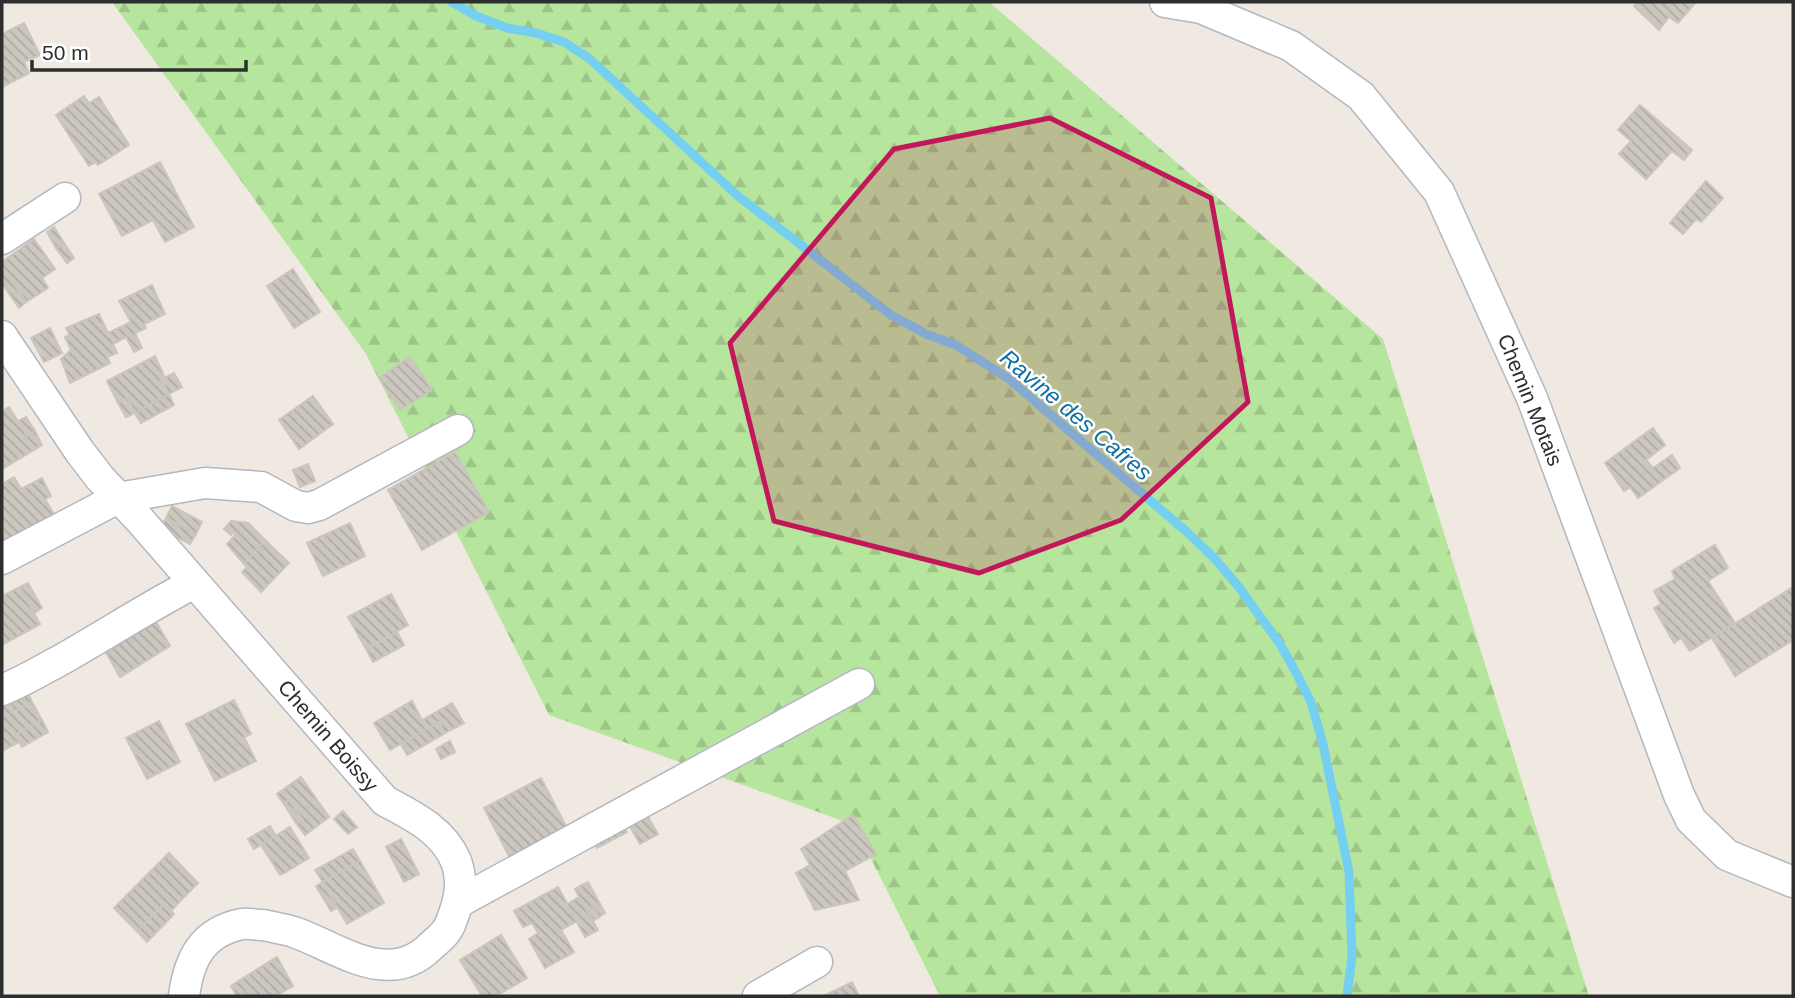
<svg xmlns="http://www.w3.org/2000/svg" width="1795" height="998" viewBox="0 0 1795 998" font-family="Helvetica,sans-serif">
  <style>
    .forest { fill: url(#forest-firs) }
    .lines { fill: none; stroke-linecap: round; stroke-linejoin: round }
    .stream { stroke: #75cff0; stroke-width: 9 }
    .building { fill: url(#building-back-hatch); stroke: #cbc5ba; stroke-width: 2 }
    .minor-casing { stroke: #b4b7c1; stroke-width: 33 }
    .minor { stroke: #fff; stroke-width: 30 }
    .marked { fill: #c2185b; fill-opacity: 0.2; stroke: #c2185b; stroke-width: 5; stroke-linejoin: round }
    .labels { text-anchor: middle; stroke-width: 5; stroke-linejoin: round; paint-order: stroke }
    .street-label { font-size: 21px; fill: #2e2e2e; stroke: #fff }
    .water-label { font-size: 23px; font-style: italic; fill: #0d6fa3; stroke: #fff }
  </style>
  <defs>
    <pattern id="forest-firs" width="22" height="20" patternUnits="userSpaceOnUse" patternTransform="scale(1.75)"><rect width="22" height="20" fill="#b6e59e"/><path d="M5 1l3.5 6h-7zM16 11l3.5 6h-7z" fill="#9dc588"/></pattern>
    <pattern id="building-back-hatch" width="6" height="6" patternUnits="userSpaceOnUse" patternTransform="scale(1.75)"><rect width="6" height="6" fill="#cbc7bf"/><path d="M-1 5l2 2M0 0l6 6M5-1l2 2" fill="none" stroke="#afaba4"/></pattern>
  </defs>
  <rect width="100%" height="100%" fill="#efe9e1"/>
  <!-- forest -->
  <polygon class="forest" points="112,2 989,2 1383,339 1589,996 940,996 854,825 549,715 366,354"/>
  <g class="lines">
    <!-- stream -->
    <polyline class="stream" points="452,2 476,16 507,28 536,33 564,42 590,59 738,196 891,315 926,334 956,345 1009,379 1187,532 1216,560 1238,586 1280,644 1294,669 1311,702 1323,744 1349,872 1352,956 1347,996"/>
  </g>
  <!-- building -->
  <g class="building">
    <polygon points="1638,2 1696,2 1678,23 1669,17 1659,30 1634,6"/>
    <polygon points="24,23 40,55 24,62 29,73 2,87 2,34"/>
    <polygon points="84,96 89,103 99,97 129,145 98,165 96,162 89,166 56,115"/>
    <polygon points="1640,105 1692,150 1684,160 1672,151 1646,179 1619,154 1631,141 1618,130"/>
    <polygon points="160,162 194,227 165,242 153,220 122,236 99,194"/>
    <polygon points="1706,181 1723,198 1701,222 1696,219 1683,234 1670,223"/>
    <polygon points="54,227 64,243 56,248 47,232"/>
    <polygon points="34,239 55,269 42,278 48,288 26,302 2,267 2,262"/>
    <polygon points="64,243 74,258 67,263 56,248"/>
    <polygon points="2,267 26,302 19,308 2,283"/>
    <polygon points="293,269 320,312 294,328 267,286"/>
    <polygon points="152,285 165,314 144,324 146,328 135,333 142,348 134,352 126,337 113,344 117,353 107,357 110,363 70,383 61,359 71,350 65,337 70,335 66,328 99,314 108,333 131,322 119,301"/>
    <polygon points="50,328 62,353 44,362 31,338"/>
    <polygon points="155,356 165,378 161,380 169,394 135,413 127,398 118,403 107,381"/>
    <polygon points="410,357 432,390 400,410 379,378"/>
    <polygon points="174,373 182,387 169,394 161,380"/>
    <polygon points="169,394 174,405 141,423 135,413"/>
    <polygon points="313,396 333,424 299,449 279,420"/>
    <polygon points="127,398 135,413 126,417 118,403"/>
    <polygon points="9,407 27,436 35,431 42,445 2,469 2,412"/>
    <polygon points="26,417 35,431 27,436 18,421"/>
    <polygon points="1653,428 1665,445 1646,460 1653,468 1672,455 1680,468 1638,498 1630,487 1624,491 1605,463"/>
    <polygon points="455,452 489,512 422,550 388,490"/>
    <polygon points="308,464 315,481 300,487 293,470"/>
    <polygon points="14,477 21,489 42,478 51,496 45,499 55,516 2,544 2,484"/>
    <polygon points="172,506 202,522 196,534 166,518"/>
    <polygon points="166,518 196,534 190,544 160,528"/>
    <polygon points="231,521 248,523 265,540 254,554 236,534 233,532 231,535 224,529"/>
    <polygon points="350,523 365,556 323,576 307,543"/>
    <polygon points="236,534 254,554 244,564 227,544"/>
    <polygon points="265,540 289,563 261,592 242,572 247,567 244,564"/>
    <polygon points="1715,545 1728,568 1708,581 1735,623 1690,651 1681,638 1674,643 1654,608 1661,604 1654,591 1675,579 1672,571"/>
    <polygon points="28,583 42,608 34,613 20,587"/>
    <polygon points="20,587 40,624 2,645 2,596"/>
    <polygon points="1793,587 1793,640 1735,676 1712,638"/>
    <polygon points="391,594 408,625 366,649 348,617"/>
    <polygon points="152,615 170,646 120,677 102,645"/>
    <polygon points="397,632 404,645 373,662 366,649"/>
    <polygon points="25,687 32,702 14,712 7,698"/>
    <polygon points="7,698 14,712 32,702 42,720 15,735 19,742 4,750 2,747 2,701"/>
    <polygon points="234,700 251,734 244,737 256,761 215,781 186,724"/>
    <polygon points="412,701 422,720 452,703 464,723 445,733 439,722 390,750 374,723"/>
    <polygon points="42,720 48,732 22,747 15,735"/>
    <polygon points="159,721 180,762 147,779 126,738"/>
    <polygon points="439,722 445,733 407,755 401,744"/>
    <polygon points="450,741 455,752 441,759 436,749"/>
    <polygon points="301,777 329,817 305,835 296,823 302,819 289,800 284,804 277,794"/>
    <polygon points="541,778 569,832 512,862 484,808"/>
    <polygon points="289,800 302,819 296,823 284,804"/>
    <polygon points="644,810 658,834 640,844 626,820"/>
    <polygon points="343,811 357,827 348,834 334,819"/>
    <polygon points="853,815 876,854 845,871 859,900 815,910 796,873 810,865 801,849"/>
    <polygon points="620,819 627,832 597,848 590,835"/>
    <polygon points="270,826 276,836 254,849 248,839"/>
    <polygon points="290,827 309,858 286,872 277,858 272,862 261,845"/>
    <polygon points="401,839 419,874 404,882 386,847"/>
    <polygon points="353,849 360,861 323,882 315,870"/>
    <polygon points="169,853 198,883 185,896 156,866"/>
    <polygon points="277,858 286,872 280,875 272,862"/>
    <polygon points="360,861 384,903 347,924 323,882"/>
    <polygon points="156,866 185,896 171,911 164,904 137,931 114,908"/>
    <polygon points="323,882 337,908 331,911 316,886"/>
    <polygon points="588,882 605,913 599,917 580,886"/>
    <polygon points="580,886 599,917 593,921 575,889"/>
    <polygon points="558,887 577,921 561,930 574,952 545,968 529,939 538,933 532,923 523,927 514,911"/>
    <polygon points="579,897 598,930 585,937 567,904"/>
    <polygon points="164,904 174,914 147,942 137,931"/>
    <polygon points="501,935 527,978 496,996 482,996 460,960"/>
    <polygon points="277,957 293,986 275,996 250,996 240,980"/>
    <polygon points="240,980 250,996 237,996 231,986"/>
    <polygon points="852,982 859,996 824,996"/>
  </g>
  <g class="lines">
    <!-- minor casing -->
    <g class="minor-casing">
      <g id="minor">
        <polyline points="1165,2 1201,8 1291,46 1361,96 1439,192 1532,398 1679,795 1691,820 1727,855 1793,882"/>
        <polyline points="2,239 65,198"/>
        <path d="M2,336L80,452L100,478L139,519L385,801C413,816 443,830 456,861C464,882 459,902 451,922C448,932 439,939 431,946C389,989 337,947 294,932C284,929 273,927 263,925C256,925 248,923 242,924C202,932 189,959 184,996"/>
        <polyline points="2,559 118,498 205,483 261,487 296,506 308,508 319,505 458,430"/>
        <path d="M2,690C22,682 40,671 59,661C105,635 148,607 194,583"/>
        <polyline points="459,902 859,684"/>
        <polyline points="758,996 817,962"/>
      </g>
    </g>
    <!-- minor -->
    <use href="#minor" class="minor"/>
  </g>
  <!-- marked area -->
  <path class="marked" d="M1050,118L1211,198L1248,402L1121,520L979,573L774,521L730,343L894,149Z"/>
  <g class="labels">
    <!-- street labels -->
    <g class="street-label">
      <text transform="translate(1530 400) rotate(68)" y="7">Chemin Motais</text>
      <text transform="translate(328 736) rotate(49)" y="7">Chemin Boissy</text>
    </g>
    <!-- water labels -->
    <g class="water-label">
      <text transform="translate(1076 415) rotate(40)" y="8">Ravine des Cafres</text>
    </g>
  </g>
  <!-- border -->
  <rect width="1795" height="998" fill="none" stroke="#2e2e2e" stroke-width="7"/>
  <!-- scale -->
  <path d="M32 60v10h214v-10" fill="none" stroke="#2e2e2e" stroke-width="3.5"/>
  <text x="42" y="60" font-size="21" fill="#2e2e2e" stroke="#ffffff" stroke-width="5" paint-order="stroke">50 m</text>
</svg>
